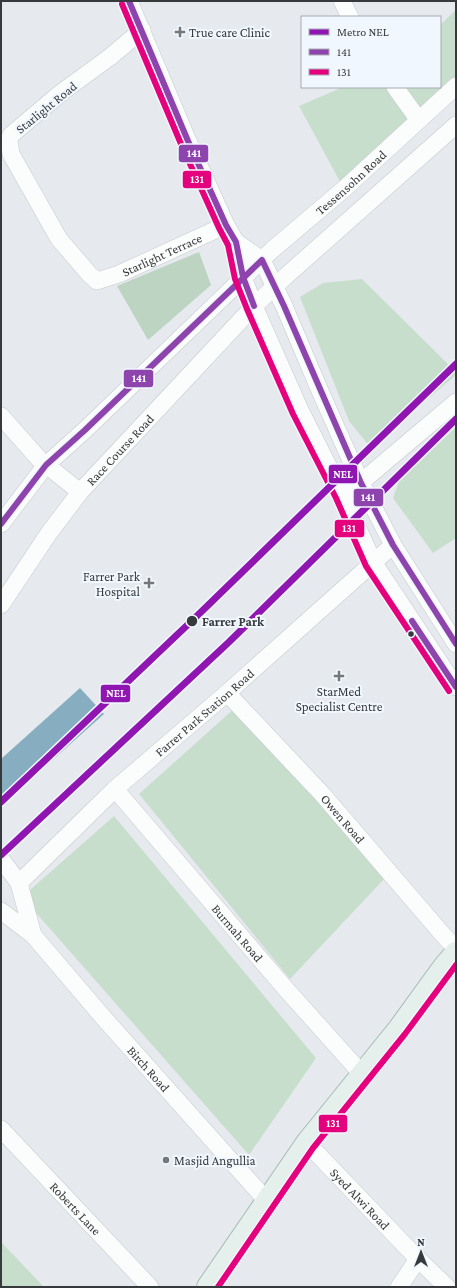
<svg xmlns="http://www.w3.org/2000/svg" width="457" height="1288" viewBox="0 0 457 1288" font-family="'Crimson Pro',serif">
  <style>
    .green { fill: #c7decc }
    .forest { fill: #bcd4c1 }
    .water { fill: #87aec0 }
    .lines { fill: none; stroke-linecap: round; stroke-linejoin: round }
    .minor-casing { stroke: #c5c8cc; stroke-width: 18 }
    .major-casing { stroke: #a7b9b3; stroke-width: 24 }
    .minor { stroke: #fbfcfc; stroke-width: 17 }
    .major { stroke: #e5efeb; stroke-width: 22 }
    .bus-1-casing { stroke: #f1f7fe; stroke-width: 9 }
    .bus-2-casing { stroke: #f1f7fe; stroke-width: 9 }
    .bus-1 { stroke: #8e44ad; stroke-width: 6 }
    .bus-2 { stroke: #e5007d; stroke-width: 6 }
    .metro-1-casing { stroke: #f1f7fe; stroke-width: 10 }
    .metro-1 { stroke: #9016b2; stroke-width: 7 }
    .poi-dot { fill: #74787a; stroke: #f1f7fe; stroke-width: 1.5 }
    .stop-dot { fill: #373a3c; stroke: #f1f7fe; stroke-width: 1.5 }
    .labels { text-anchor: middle; stroke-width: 4; stroke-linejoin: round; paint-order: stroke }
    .poi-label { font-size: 13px; fill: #373a3c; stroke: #f1f7fe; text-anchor: start }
    .street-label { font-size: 13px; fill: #373a3c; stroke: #f1f7fe }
    .stop-label { font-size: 13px; font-weight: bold; fill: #373a3c; stroke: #f1f7fe; text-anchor: start }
    .line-badge { stroke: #f1f7fe; stroke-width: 1.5 }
    .badge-label { font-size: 11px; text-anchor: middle; font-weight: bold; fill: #fff }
  </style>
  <rect width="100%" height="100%" fill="#e6eaee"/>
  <!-- green -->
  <g class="green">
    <polygon points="456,10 456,85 344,189 299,106 343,87 440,87 440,25"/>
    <polygon points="362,279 456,372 456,375 370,447 349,421 300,297 323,283"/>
    <polygon points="456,427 456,538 433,553 393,498 399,481"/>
    <polygon points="236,707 386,877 290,979 139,794"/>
    <polygon points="114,816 316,1058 249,1155 22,897"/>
    <polygon points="1,1242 44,1287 1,1287"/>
  </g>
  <!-- forest -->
  <polygon class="forest" points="199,252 211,285 148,340 117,286"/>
  <!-- water -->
  <polygon class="water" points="80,688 104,714 1,806 1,759"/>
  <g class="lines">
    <!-- minor casing -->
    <g class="minor-casing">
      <g id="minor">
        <polyline points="129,1 188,141 226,225 236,242 243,277 254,306 300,410 343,495 373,562 456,687"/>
        <polyline points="342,1 350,17"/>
        <path id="s1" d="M142,30L110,57L62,92L11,135L9,140L11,154L59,239L90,275L97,281L119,274L226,225"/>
        <polyline points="395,87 418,119"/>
        <polyline points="236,242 262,260 284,306 320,391 361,483 393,545 456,644"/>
        <polyline points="1,416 39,459 80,492"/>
        <polyline points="353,489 456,402"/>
        <path id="s2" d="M1,524L46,465L85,430L272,250L344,189L456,86"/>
        <path id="s3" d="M1,605L49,533L80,492L254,306L286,276L456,125"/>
        <path id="s4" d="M227,693L323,795L444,936L456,948"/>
        <path id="s5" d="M115,789L285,988L362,1074"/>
        <polyline points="1,859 19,883 33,935"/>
        <path id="s6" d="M19,883L115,789L227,693L393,545"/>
        <path id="s7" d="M1,911L33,935L102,1016L267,1201"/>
        <path id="s8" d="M1,1129L150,1287"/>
        <path id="s9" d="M307,1143L418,1259L447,1287"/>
        <polyline points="399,1287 418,1259"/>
      </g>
    </g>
    <!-- major casing -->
    <g class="major-casing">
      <polyline id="major" points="208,1287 307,1143 399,1029 444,967 456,953"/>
    </g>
    <!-- minor -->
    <use href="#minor" class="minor"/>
    <!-- major -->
    <use href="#major" class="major"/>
    <!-- bus-1 casing -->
    <g class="bus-1-casing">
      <g id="bus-1">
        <polyline points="129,1 188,141 226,225 236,242 243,277 254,306"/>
        <polyline points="1,524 46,465 85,430 262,260 284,306 361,483 393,545 456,644"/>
        <polyline points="412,621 456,687"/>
      </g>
    </g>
    <!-- bus-2 casing -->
    <g class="bus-2-casing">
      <g id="bus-2">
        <polyline points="122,4 181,144 219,228 228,245 235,279 247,309 293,414 336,498 366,566 449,691"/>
        <polyline points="218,1287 313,1148 405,1034 456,965"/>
      </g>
    </g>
    <!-- bus-1 -->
    <use href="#bus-1" class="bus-1"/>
    <!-- bus-2 -->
    <use href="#bus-2" class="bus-2"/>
    <!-- metro-1 casing -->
    <g class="metro-1-casing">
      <g id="metro-1">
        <polyline points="1,802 199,614 456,364"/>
        <polyline points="1,855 229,642 456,419"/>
      </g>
    </g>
    <!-- metro-1 -->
    <use href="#metro-1" class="metro-1"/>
  </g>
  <!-- markers -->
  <g class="poi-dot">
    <path d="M178 26h4v4h4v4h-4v4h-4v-4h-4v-4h4z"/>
    <path d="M147 577h4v4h4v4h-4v4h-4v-4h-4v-4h4z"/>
    <path d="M337 670h4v4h4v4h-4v4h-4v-4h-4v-4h4z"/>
    <circle cx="166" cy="1160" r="4"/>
  </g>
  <g class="stop-dot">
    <circle cx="192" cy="621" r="6"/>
    <circle cx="411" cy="634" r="3.5"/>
  </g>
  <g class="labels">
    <!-- poi labels -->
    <g class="poi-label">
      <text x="189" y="37">True care Clinic</text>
      <text x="140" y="581" text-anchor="end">Farrer Park<tspan x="140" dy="15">Hospital</tspan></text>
      <text x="339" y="696" text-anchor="middle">StarMed<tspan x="339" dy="15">Specialist Centre</tspan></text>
      <text x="174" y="1165">Masjid Angullia</text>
    </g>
    <!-- street labels -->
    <g class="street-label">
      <text transform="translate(46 107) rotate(-39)" y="5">Starlight Road</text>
      <text dy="5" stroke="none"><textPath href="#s2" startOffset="490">Tessensohn Road</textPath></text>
      <text dy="5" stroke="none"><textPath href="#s1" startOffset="412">Starlight Terrace</textPath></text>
      <text dy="5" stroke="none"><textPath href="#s3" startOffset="196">Race Course Road</textPath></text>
      <text dy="5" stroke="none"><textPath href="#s6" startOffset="252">Farrer Park Station Road</textPath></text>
      <text dy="5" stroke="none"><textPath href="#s4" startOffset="171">Owen Road</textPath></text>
      <text dy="5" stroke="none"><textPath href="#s5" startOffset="189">Burmah Road</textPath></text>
      <text dy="5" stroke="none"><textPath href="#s7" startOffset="217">Birch Road</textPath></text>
      <text dy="5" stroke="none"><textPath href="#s9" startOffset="77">Syed Alwi Road</textPath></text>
      <text dy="5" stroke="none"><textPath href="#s8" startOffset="109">Roberts Lane</textPath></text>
    </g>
    <!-- stop labels -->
    <g class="stop-label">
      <text x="202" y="626">Farrer Park</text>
    </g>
  </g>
  <g class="line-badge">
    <rect x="178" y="144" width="31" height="19" rx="4" fill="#8e44ad"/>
    <rect x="182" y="170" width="30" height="19" rx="4" fill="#e5007d"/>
    <rect x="123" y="369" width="31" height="19" rx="4" fill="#8e44ad"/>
    <rect x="328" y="464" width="30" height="20" rx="4" fill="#9016b2"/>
    <rect x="353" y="488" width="31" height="19" rx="4" fill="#8e44ad"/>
    <rect x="334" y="519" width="31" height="19" rx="4" fill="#e5007d"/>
    <rect x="100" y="684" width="31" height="19" rx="4" fill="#9016b2"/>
    <rect x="318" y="1114" width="30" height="19" rx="4" fill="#e5007d"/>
  </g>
  <g class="badge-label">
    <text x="194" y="157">141</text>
    <text x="197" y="183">131</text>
    <text x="139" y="382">141</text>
    <text x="343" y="478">NEL</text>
    <text x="368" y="501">141</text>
    <text x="349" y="532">131</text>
    <text x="116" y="697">NEL</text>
    <text x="333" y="1127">131</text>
  </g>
  <!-- border -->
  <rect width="457" height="1288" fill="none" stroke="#373a3c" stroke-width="4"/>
  <!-- legend -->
  <rect x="301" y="16" width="140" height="72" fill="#f1f7fe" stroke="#a7abb0"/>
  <rect x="309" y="29" width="20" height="6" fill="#9016b2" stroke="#a7abb0"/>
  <text x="337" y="36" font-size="12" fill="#373a3c">Metro NEL</text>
  <rect x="309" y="49" width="20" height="6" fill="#8e44ad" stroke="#a7abb0"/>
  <text x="337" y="56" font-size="12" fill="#373a3c">141</text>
  <rect x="309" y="69" width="20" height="6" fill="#e5007d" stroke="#a7abb0"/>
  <text x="337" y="76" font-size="12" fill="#373a3c">131</text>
  <!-- north arrow -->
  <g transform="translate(421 1252)" stroke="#f1f7fe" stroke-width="3" paint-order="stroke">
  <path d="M0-3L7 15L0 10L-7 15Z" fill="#373a3c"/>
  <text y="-6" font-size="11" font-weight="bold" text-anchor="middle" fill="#373a3c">N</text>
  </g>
</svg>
